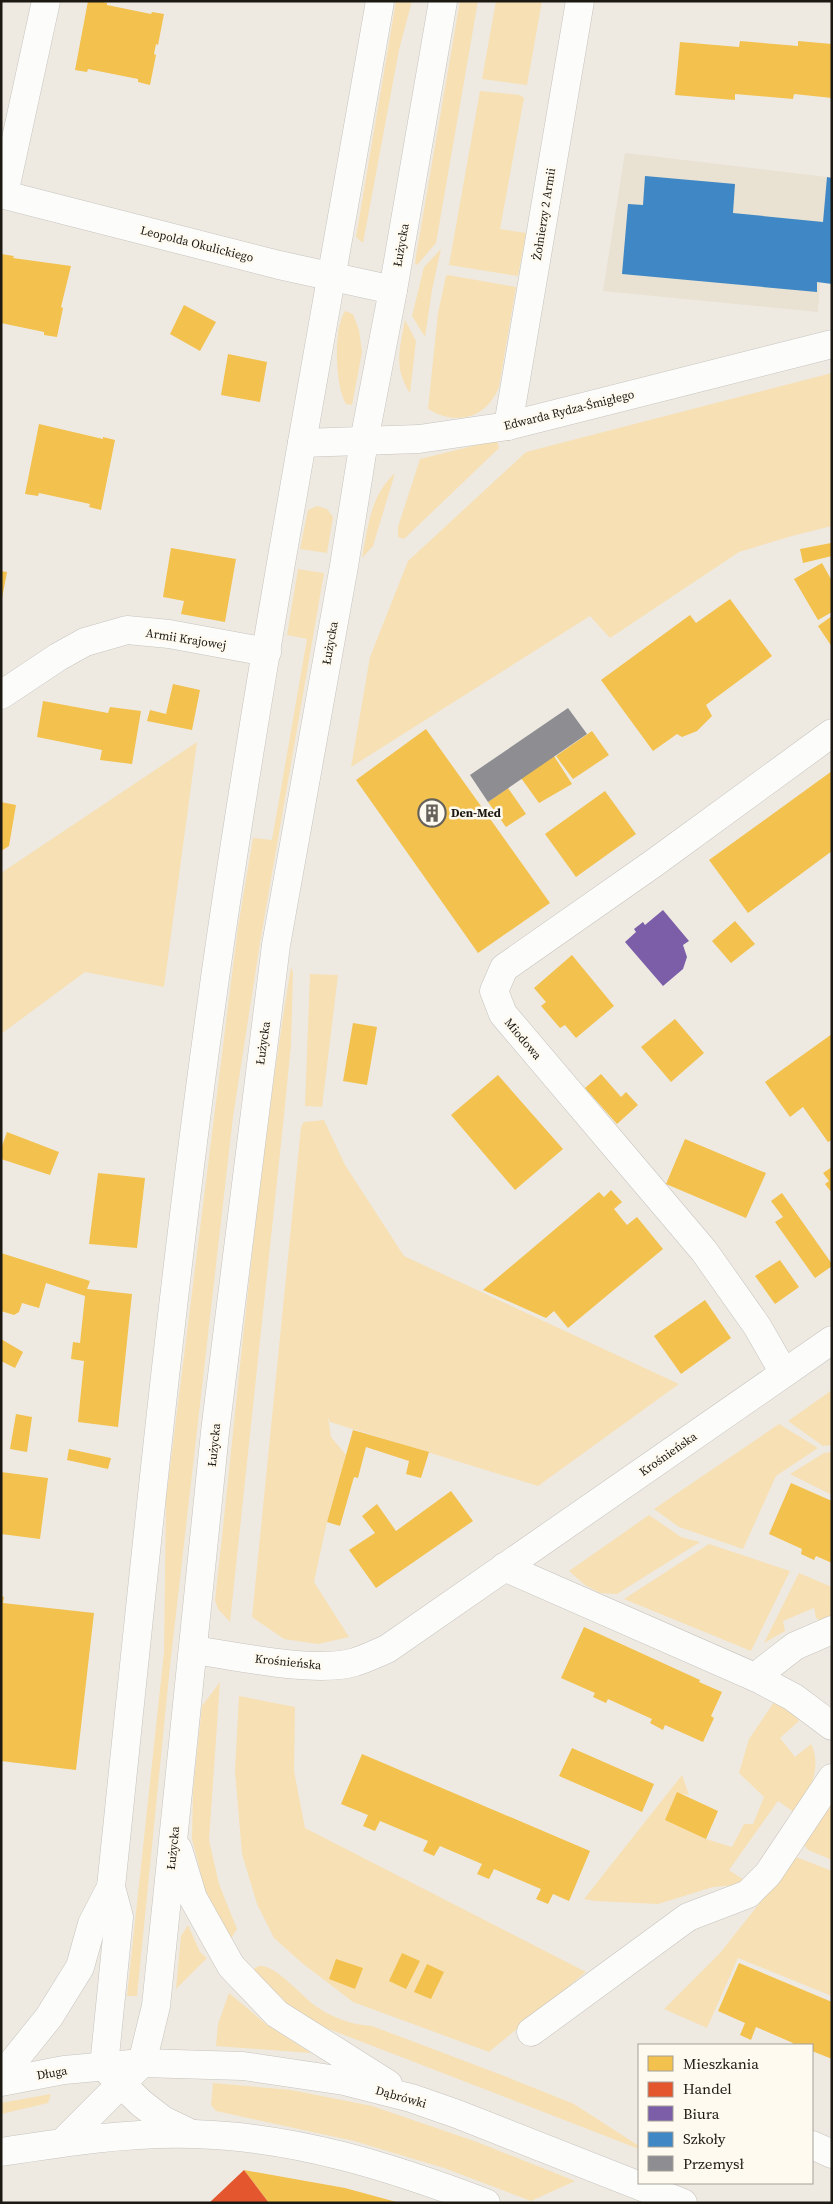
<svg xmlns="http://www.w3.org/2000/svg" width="833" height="2204" viewBox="0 0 833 2204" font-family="'Source Serif 4',serif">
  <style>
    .built { fill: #e9e1d1 }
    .green { fill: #f7e0b4 }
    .homes { fill: #f2c14e }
    .shops { fill: #e4572e }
    .offices { fill: #7b5ea7 }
    .schools { fill: #3f88c5 }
    .industry { fill: #8d8d92 }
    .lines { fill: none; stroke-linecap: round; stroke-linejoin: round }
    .street-casing { stroke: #c6c3bd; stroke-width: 29 }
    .secondary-casing { stroke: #c6c3bd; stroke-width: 29 }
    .street { stroke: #fcfcfb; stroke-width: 28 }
    .secondary { stroke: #fcfcfb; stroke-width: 28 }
    .labels { text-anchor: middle; stroke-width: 5; stroke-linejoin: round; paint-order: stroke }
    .street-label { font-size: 12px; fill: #1c1913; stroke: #fffaf0 }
    .poi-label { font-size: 12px; font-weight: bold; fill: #1c1913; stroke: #fffaf0; text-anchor: start }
  </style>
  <rect width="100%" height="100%" fill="#eeeae2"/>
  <!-- built -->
  <polygon class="built" points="625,153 827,177 818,312 603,291"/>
  <!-- green -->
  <g class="green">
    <polygon points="396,1 412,1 399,50 363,243 356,237"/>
    <polygon points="460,1 478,1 436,243 417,265 415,263 416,256"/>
    <polygon points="496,1 542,1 527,85 482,79"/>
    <polygon points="480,91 520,95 524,98 500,229 526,233 518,276 449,265"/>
    <polygon points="441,249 432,290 425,337 412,316 424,267"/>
    <path d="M448,275L516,287L499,387C486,419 456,426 428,409L438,313L446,276Z"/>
    <path d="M345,311L353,314L359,330L362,352L352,405L346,404C335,387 333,328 345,311Z"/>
    <path d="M405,320L416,341L410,393C393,367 400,348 405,320Z"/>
    <polygon points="832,373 832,526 792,536 739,552 610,638 590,616 351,767 370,657 408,561 526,452"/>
    <polygon points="497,440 499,448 404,539 398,537 398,527 420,459"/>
    <path d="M395,473L373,546L362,558C368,527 370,496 395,473Z"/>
    <polygon points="317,506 327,509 333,517 327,553 300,549 308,510"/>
    <polygon points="298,569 324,573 260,943 233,1117 170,1666 137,1996 127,1996 164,1652 166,1499 238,927 253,838 272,840 307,639 287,635"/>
    <polygon points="197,742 164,987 85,972 1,1034 1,873"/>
    <path d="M291,967L293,973L291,1045L283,1125L230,1622L218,1609L215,1600C239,1389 256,1177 291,967Z"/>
    <polygon points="310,974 338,975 322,1107 305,1106"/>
    <polygon points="324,1120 345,1165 404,1256 679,1384 538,1486 330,1422 328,1417 331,1437 346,1455 327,1522 314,1582 349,1637 318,1644 284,1639 252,1617 301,1127 304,1122"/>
    <polygon points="832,1390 832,1445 823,1446 788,1421"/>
    <polygon points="779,1424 818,1448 776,1476 743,1549 679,1527 654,1509"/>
    <polygon points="832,1452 832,1495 790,1474 824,1453"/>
    <polygon points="649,1515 681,1537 700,1542 617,1594 600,1593 585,1585 569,1571"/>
    <polygon points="709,1544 790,1571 751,1651 624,1599"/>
    <polygon points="799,1573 832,1587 832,1617 821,1621 816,1618 814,1608 783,1621 785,1631 764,1643"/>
    <polygon points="220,1682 209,1840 219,1884 237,1929 227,1945 204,1887 192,1839 193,1791 202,1706"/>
    <polygon points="239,1696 295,1707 294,1771 305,1828 586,1972 489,2052 353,2002 302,1963 274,1938 257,1904 242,1854 235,1771"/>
    <path d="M774,1702H782L799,1721L780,1738L795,1757L811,1744C823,1767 808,1793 798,1815L778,1801L729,1870L750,1884L713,1887L658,1904L595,1901L584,1899L682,1775L689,1795L677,1793L706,1839L732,1847L744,1824H753L764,1797L739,1773L749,1739Z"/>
    <polygon points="832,1804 832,1860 808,1850 804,1845"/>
    <polygon points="796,1857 832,1871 832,1996 738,1958 707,2028 664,2009 720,1953"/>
    <polygon points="188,1925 200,1952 207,1958 176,1989 181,1936"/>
    <path d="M259,1966C276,1964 302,1997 317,2007C333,2018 353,2025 372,2026L507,2077L574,2104L639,2146V2149L321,2026L286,2004L250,1971Z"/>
    <polygon points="229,1993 266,2024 311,2053 216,2046 218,2024"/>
    <polygon points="213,2083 291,2090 372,2106 477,2142 575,2181 531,2201 444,2168 354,2141 216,2111 211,2105"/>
    <polygon points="51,2094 48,2103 1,2114 1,2103"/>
  </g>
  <!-- homes -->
  <g class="homes">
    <polygon points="88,1 98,1 107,3 107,5 151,14 152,12 164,14 158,45 156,44 154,54 156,55 150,85 138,82 138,79 88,69 87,72 75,70"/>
    <polygon points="740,41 798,46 798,41 832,44 832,98 794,94 793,99 735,94 735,100 675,95 680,42 739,47"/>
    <polygon points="1,254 14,256 13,258 71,266 61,307 63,308 57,337 44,335 44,332 1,323"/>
    <polygon points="184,305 216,322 200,351 170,334"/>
    <polygon points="228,354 267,362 260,402 221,395"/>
    <polygon points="39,424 103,439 103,437 115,440 101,510 89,507 90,504 39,493 38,496 25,494"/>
    <polygon points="831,543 832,556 803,563 800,549"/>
    <polygon points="171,548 236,559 225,622 181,614 184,601 163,597"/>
    <polygon points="822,563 832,581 832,612 818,620 794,579"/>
    <polygon points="1,571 7,572 2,598 1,598"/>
    <polygon points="730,599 772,656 706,705 712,716 697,731 682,737 677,734 653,751 601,680 690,615 696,623"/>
    <polygon points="832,616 832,647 818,626"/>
    <polygon points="173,684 200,690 192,730 147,721 150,710 166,714"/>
    <polygon points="43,701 108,713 110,707 141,711 132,764 100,760 102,750 37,737"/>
    <polygon points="426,729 550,903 478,953 356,780"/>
    <polygon points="592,731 609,755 573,779 556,756"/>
    <polygon points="554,756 572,784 539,803 521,778"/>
    <polygon points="832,771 832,851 748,913 709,860"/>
    <polygon points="508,788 526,814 506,827 488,802"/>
    <polygon points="605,791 636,834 576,877 545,834"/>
    <polygon points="1,802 16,805 9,846 1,851"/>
    <polygon points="735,921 755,944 731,963 712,941"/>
    <polygon points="572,955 614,1006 576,1038 565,1025 560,1028 541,1006 546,1002 534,988"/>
    <polygon points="675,1019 704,1053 671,1082 641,1047"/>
    <polygon points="353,1023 377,1027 367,1085 343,1081"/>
    <polygon points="832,1034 832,1140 828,1142 803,1107 790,1117 765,1082"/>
    <polygon points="601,1074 621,1097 626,1092 638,1105 617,1124 585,1088"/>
    <polygon points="498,1075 563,1149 515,1190 451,1115"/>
    <polygon points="7,1132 59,1152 50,1175 1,1159 1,1149"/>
    <polygon points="685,1139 766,1173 746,1218 666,1184"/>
    <polygon points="832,1167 832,1193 825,1184 829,1181 823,1173"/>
    <polygon points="98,1173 145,1178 137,1248 89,1244"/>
    <polygon points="611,1190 622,1202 614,1209 627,1225 637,1217 663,1249 568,1328 554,1311 546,1318 483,1290 599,1192 604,1197"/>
    <polygon points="782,1193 832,1264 832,1266 815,1278 775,1222 783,1217 771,1201"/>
    <polygon points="1,1253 90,1281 87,1289 132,1294 118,1427 78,1422 84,1361 71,1359 73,1342 80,1343 85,1296 46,1283 39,1308 22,1303 19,1312 14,1315 1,1311"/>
    <polygon points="780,1260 799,1287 775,1304 755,1276"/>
    <polygon points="705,1300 731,1338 681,1374 654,1336"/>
    <polygon points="1,1339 23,1352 15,1368 1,1361"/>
    <polygon points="16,1414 32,1417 27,1452 10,1449"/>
    <polygon points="353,1430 429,1452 421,1478 406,1474 409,1461 366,1447 358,1478 354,1477 340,1526 327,1522"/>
    <polygon points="69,1449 111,1458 108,1469 67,1460"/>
    <polygon points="1,1472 48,1478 40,1539 1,1534"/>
    <polygon points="791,1483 832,1501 832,1563 816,1556 814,1560 801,1554 802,1549 769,1534"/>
    <polygon points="451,1491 473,1521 376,1588 349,1550 375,1533 362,1516 377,1504 396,1531"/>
    <polygon points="1,1596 4,1597 3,1603 94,1613 76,1770 1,1761"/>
    <polygon points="584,1627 700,1680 699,1682 722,1692 711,1716 714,1718 703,1742 665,1725 663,1730 650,1723 652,1719 608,1699 606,1703 593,1697 595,1693 561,1678"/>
    <polygon points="572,1748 654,1784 642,1812 559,1776"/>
    <polygon points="362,1754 590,1851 569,1901 553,1894 548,1904 536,1899 541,1889 494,1869 489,1879 477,1874 482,1864 440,1846 434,1856 423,1851 428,1841 380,1821 375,1831 363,1826 368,1815 341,1804"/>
    <polygon points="677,1792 718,1811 706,1839 665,1820"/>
    <polygon points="402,1953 420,1961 406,1989 389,1981"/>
    <polygon points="336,1959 363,1968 355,1989 329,1979"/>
    <polygon points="739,1963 832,2002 832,2059 812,2051 812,2045 792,2045 793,2043 756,2027 751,2040 740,2035 745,2023 718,2011"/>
    <polygon points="427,1964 444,1972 431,1999 414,1992"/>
    <polygon points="244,2170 345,2188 400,2203 269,2203"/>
  </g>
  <!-- shops -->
  <polygon class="shops" points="244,2170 269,2203 209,2203"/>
  <!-- offices -->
  <polygon class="offices" points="663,910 689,941 683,945 687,957 683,969 663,986 625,942 636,932 634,929 643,922 645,925"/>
  <!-- schools -->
  <polygon class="schools" points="645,176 735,184 733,213 823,222 827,177 832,178 832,284 817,282 817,292 622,274 628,204 643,205"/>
  <!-- industry -->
  <polygon class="industry" points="568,708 587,734 488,802 470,775"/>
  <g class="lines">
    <!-- street casing -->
    <g class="street-casing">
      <g id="street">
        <polyline points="1,194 279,265 393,290"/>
        <polyline points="4,194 46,1"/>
        <polyline points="508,426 580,1"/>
        <polyline points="302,443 419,439 508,426 832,344"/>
        <polyline points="1,695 58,657 85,642 127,630 169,634 267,652"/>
        <polyline points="784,1373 757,1326 704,1251 503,1014 494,991 504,968 654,863 832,733"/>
        <polyline points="504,1567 759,1679 793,1697 832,1726"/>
        <path d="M194,1650C236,1656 316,1674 355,1662C366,1659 377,1653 387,1649L832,1340"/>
        <polyline points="755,1677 795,1646 832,1630"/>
        <polyline points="531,2032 688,1917 748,1894 768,1874 832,1778"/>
        <polyline points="812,2145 832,2154"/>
      </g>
    </g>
    <!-- secondary casing -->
    <g class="secondary-casing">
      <g id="secondary">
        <polyline points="178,1849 193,1898 231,1966 277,2014 388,2084"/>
        <path d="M104,2066L119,1917L111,1887C144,1570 175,1252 221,936C267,623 326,313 380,1"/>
        <polyline points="109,2072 141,2103 163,2120 190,2133"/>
        <polyline points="1,2073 12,2063 49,2017 80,1967 92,1924 111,1887"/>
        <polyline points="1,2082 64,2070 142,2063 243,2066 344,2081 411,2098 457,2114 683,2203"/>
        <polyline points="63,2142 142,2063 156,2006 215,1432 276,945 344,566 364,441 393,290 443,1"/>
        <path d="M1,2152C65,2142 130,2132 194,2134C297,2137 391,2167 486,2203"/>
      </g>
    </g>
    <!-- street -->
    <use href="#street" class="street"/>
    <!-- secondary -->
    <use href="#secondary" class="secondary"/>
  </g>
  <!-- icons -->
  <defs>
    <g id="building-ring" transform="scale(1.4375)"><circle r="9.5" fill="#fffaf0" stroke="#66625b" stroke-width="1.5"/><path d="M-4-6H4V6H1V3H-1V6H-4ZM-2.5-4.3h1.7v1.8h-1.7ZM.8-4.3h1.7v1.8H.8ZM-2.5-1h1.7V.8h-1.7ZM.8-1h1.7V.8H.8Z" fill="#66625b"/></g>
  </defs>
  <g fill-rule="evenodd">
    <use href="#building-ring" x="432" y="813"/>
  </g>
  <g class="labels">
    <!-- street labels -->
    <g class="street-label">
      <text transform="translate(544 214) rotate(-81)" y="4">Żołnierzy 2 Armii</text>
      <text transform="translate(197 244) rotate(14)" y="4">Leopolda Okulickiego</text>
      <text transform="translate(401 245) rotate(-80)" y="4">Łużycka</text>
      <text transform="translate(569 410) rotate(-14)" y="4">Edwarda Rydza-Śmigłego</text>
      <text transform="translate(186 639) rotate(9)" y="4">Armii Krajowej</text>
      <text transform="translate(330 643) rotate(-80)" y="4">Łużycka</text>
      <text transform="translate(523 1039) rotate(50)" y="4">Miodowa</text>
      <text transform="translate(263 1043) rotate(-82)" y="4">Łużycka</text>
      <text transform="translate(214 1445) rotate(-84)" y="4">Łużycka</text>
      <text transform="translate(668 1454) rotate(-35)" y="4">Krośnieńska</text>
      <text transform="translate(288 1662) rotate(6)" y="4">Krośnieńska</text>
      <text transform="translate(173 1848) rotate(-84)" y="4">Łużycka</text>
      <text transform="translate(52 2073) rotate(-10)" y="4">Długa</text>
      <text transform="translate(401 2097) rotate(16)" y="4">Dąbrówki</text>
    </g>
    <!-- poi labels -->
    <g class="poi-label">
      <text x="451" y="817">Den-Med</text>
    </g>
  </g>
  <!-- border -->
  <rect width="833" height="2204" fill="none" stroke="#1c1913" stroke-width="5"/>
  <!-- legend -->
  <rect x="638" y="2044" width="175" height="140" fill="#fffaf0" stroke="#a4a098"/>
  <rect x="648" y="2056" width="25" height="15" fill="#f2c14e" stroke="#a4a098"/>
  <text x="683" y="2069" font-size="15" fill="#1c1913">Mieszkania</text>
  <rect x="648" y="2082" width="25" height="15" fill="#e4572e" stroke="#a4a098"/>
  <text x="683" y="2094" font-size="15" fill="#1c1913">Handel</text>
  <rect x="648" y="2106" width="25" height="15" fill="#7b5ea7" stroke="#a4a098"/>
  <text x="683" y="2119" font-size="15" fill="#1c1913">Biura</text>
  <rect x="648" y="2132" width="25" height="15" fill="#3f88c5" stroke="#a4a098"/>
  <text x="683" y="2144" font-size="15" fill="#1c1913">Szkoły</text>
  <rect x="648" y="2156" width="25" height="15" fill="#8d8d92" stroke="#a4a098"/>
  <text x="683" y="2169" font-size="15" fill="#1c1913">Przemysł</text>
</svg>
